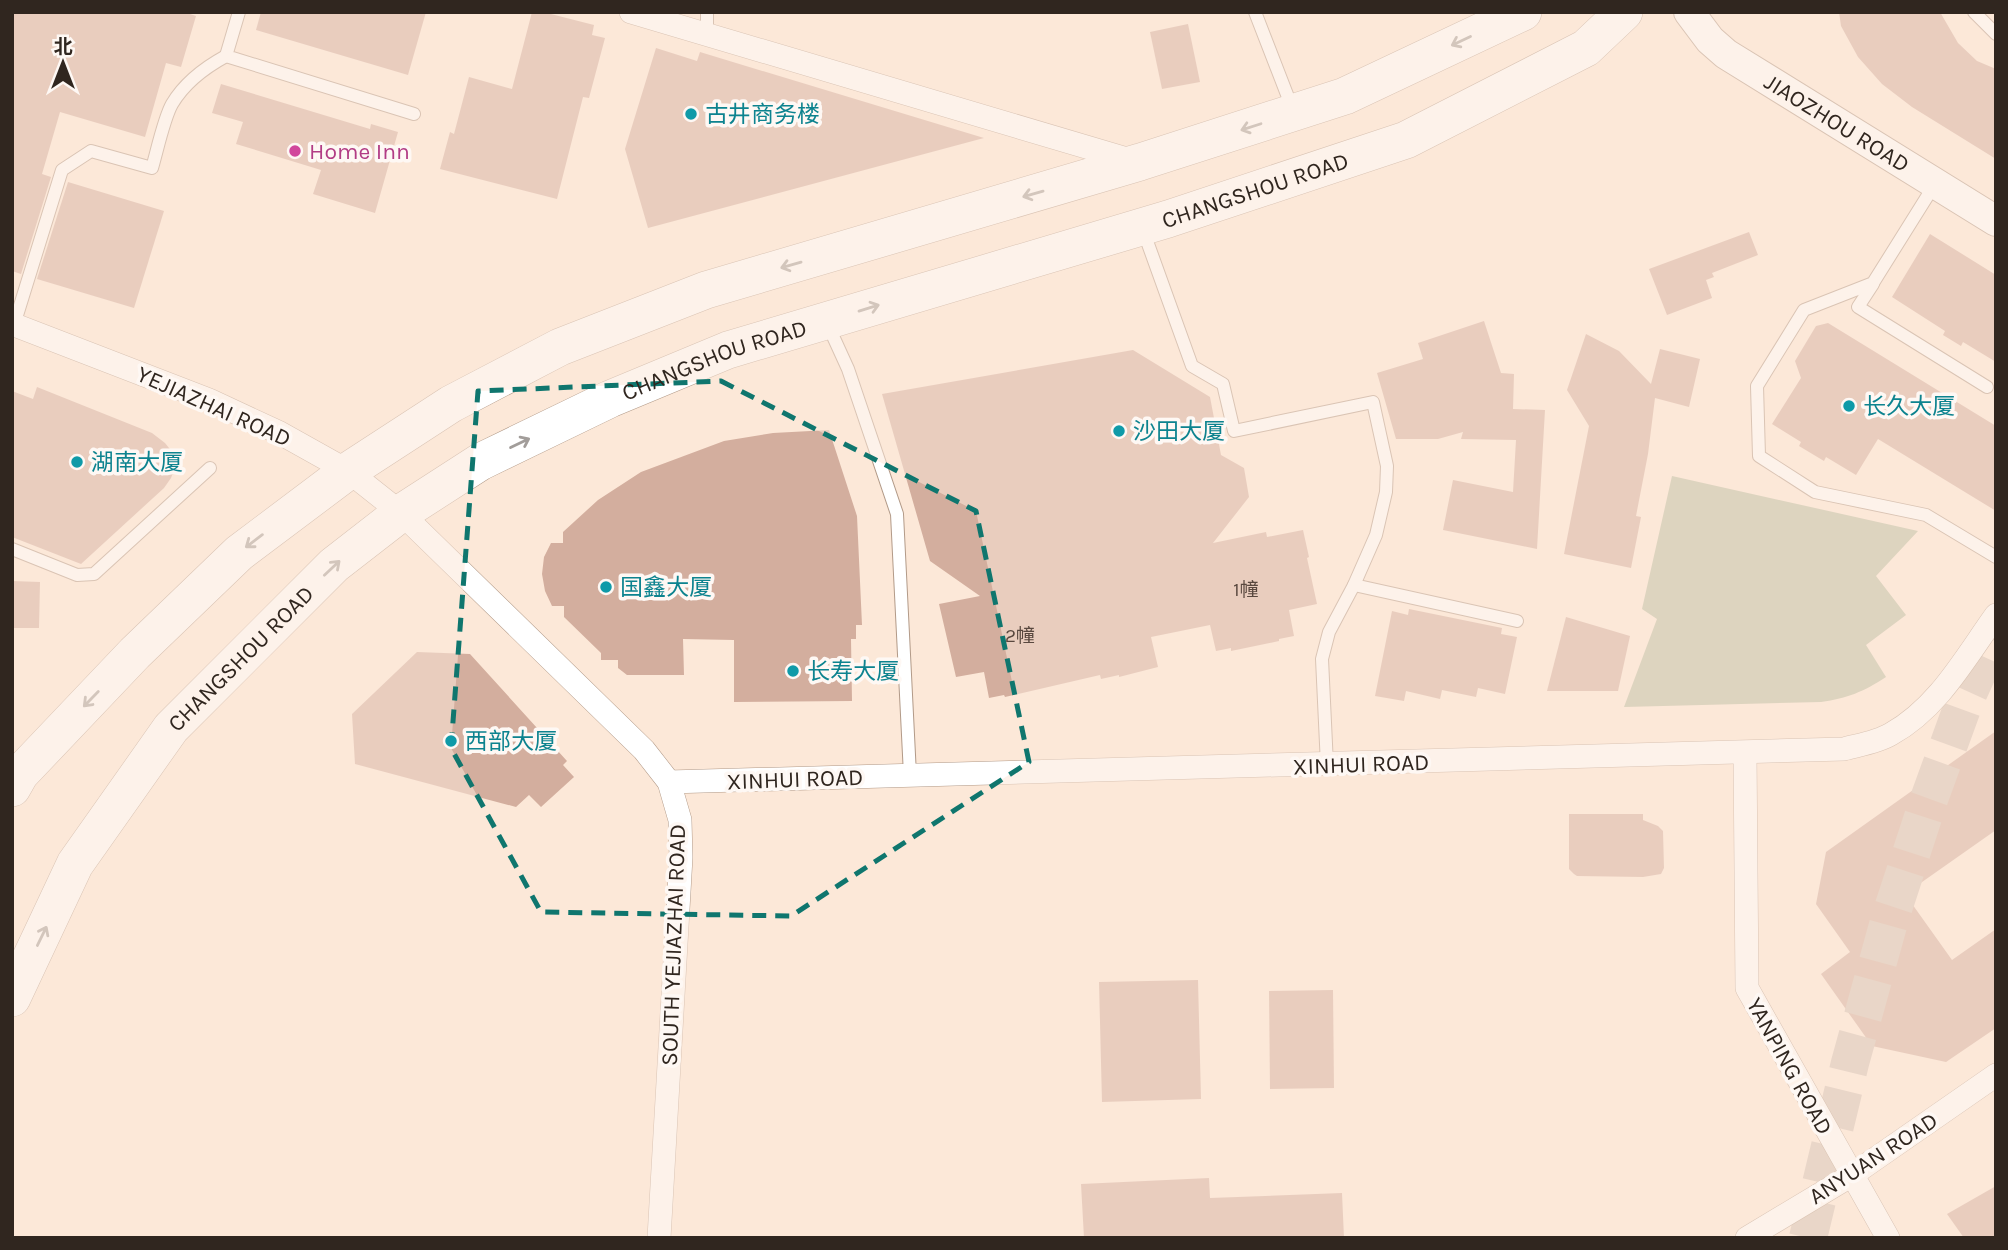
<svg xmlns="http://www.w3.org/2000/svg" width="2008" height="1250" viewBox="0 0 2008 1250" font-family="Karla,'Noto Sans SC',sans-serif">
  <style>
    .green { fill: #b9bc9f }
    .building { fill: #d3ae9e }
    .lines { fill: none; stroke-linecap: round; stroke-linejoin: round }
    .trunk-tunnel { stroke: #d3c1b3; stroke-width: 38; stroke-dasharray: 38 19; stroke-linecap: butt }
    .service-casing { stroke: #b29a88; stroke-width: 14 }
    .minor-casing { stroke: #b29a88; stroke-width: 24 }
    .tertiary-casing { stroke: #b29a88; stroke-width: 32 }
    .primary-casing { stroke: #b29a88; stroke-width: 38 }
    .service { stroke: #fff; stroke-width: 12 }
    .minor { stroke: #fff; stroke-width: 23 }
    .tertiary { stroke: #fff; stroke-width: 30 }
    .primary { stroke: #fff; stroke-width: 37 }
    .oneway { stroke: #a29d9a }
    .marked { fill: none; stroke: #0f766e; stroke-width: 5; stroke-dasharray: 14 9; stroke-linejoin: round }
    .culture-dot { fill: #0f9aa8; stroke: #fef8f4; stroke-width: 2.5 }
    .hotel-dot { fill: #d1479c; stroke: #fef8f4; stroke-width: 2.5 }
    .labels { text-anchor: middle; stroke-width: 7; stroke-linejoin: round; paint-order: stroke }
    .number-label { font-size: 19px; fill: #59483f }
    .culture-label { font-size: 23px; fill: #0d838f; stroke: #fef8f4; text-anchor: start }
    .street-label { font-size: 23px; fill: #30261f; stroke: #fef8f4 }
    .hotel-label { font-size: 23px; fill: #b23c85; stroke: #fef8f4; text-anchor: start }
  </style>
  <rect width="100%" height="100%" fill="#fce8d8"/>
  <!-- green -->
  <path class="green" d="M1672,476L1918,531L1876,576L1906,615L1866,645L1886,677C1863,692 1848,698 1821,702L1624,707L1657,619L1642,609Z"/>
  <!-- building -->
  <g class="building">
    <polygon points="12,12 184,12 196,16 181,67 166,63 145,137 60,112 42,174 51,177 21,274 12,271"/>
    <polygon points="261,12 426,12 408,75 256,30"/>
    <polygon points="532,12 543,12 594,25 592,35 605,38 589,98 583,97 557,199 440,169 450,132 454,134 469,77 512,89"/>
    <polygon points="1839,12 1940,12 1958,43 1977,61 1996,69 1996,159 1912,107 1882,84 1858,57 1841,26"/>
    <polygon points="1188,24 1200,82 1162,89 1150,32"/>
    <polygon points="656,48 697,61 700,52 984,138 648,228 625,149"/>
    <polygon points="221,84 370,129 371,124 398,132 375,213 313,194 321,170 236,144 243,122 212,113"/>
    <polygon points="68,182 164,211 134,308 37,279"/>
    <polygon points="1749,232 1758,255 1712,273 1714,277 1706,280 1712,298 1667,315 1649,269"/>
    <polygon points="1930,234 1996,275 1996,362 1963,342 1961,346 1943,335 1945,331 1892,297"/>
    <polygon points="1484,321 1501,373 1514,374 1513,409 1545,410 1537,549 1443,530 1453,480 1513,492 1516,440 1461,439 1463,432 1438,439 1396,439 1377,373 1423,359 1418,343"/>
    <polygon points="1828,323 1996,426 1996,511 1878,439 1856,475 1826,457 1824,461 1799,446 1801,442 1772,424 1801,378 1795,361 1816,326"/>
    <polygon points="1586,334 1619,351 1651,384 1660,349 1700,359 1689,407 1655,398 1648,454 1636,516 1641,517 1631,568 1564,554 1589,426 1567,390"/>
    <polygon points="1133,350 1210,397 1221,455 1244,468 1249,497 1213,543 1266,532 1267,537 1303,530 1309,557 1307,558 1317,604 1289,610 1294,636 1279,639 1279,641 1231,651 1231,648 1216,651 1210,625 1151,637 1158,667 1119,677 1119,675 1101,679 1100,675 1005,697 1004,695 989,698 984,672 956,677 939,604 980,596 930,561 882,394"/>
    <polygon points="37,387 152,433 165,443 173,453 176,465 171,478 164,488 81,564 12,537 12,391 33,399"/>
    <polygon points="829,430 857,516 862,625 856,625 856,639 851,639 852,701 734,702 734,640 683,639 684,675 627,675 618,668 618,660 601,660 601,653 564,617 564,606 552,606 545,591 542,574 544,557 551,543 563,543 563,532 598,500 641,472 724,441 773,433"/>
    <polygon points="12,581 40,582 39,628 12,628"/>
    <polygon points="1409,609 1502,628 1501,634 1517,637 1505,694 1478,688 1476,697 1442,690 1440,699 1406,691 1404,701 1375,696 1392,611 1408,615"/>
    <polygon points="1566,617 1630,636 1618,691 1547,691"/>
    <polygon points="417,652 470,654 567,761 563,765 574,777 541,807 529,795 516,807 355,764 352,714"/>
    <polygon points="1996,731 1996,830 1905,894 1952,960 1996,929 1996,1028 1946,1062 1872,1046 1821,974 1850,952 1816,904 1826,852"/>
    <polygon points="1569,814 1643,814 1643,820 1658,826 1663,831 1664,868 1661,874 1643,877 1577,876 1574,874 1569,869"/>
    <polygon points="1198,980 1201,1099 1102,1102 1099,982"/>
    <polygon points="1333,990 1334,1088 1270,1089 1269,991"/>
    <polygon points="1209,1178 1210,1198 1342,1193 1344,1238 1084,1238 1081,1184"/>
    <polygon points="1996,1186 1996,1238 1964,1238 1947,1214"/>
  </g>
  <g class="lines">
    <!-- trunk-tunnel -->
    <polyline class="trunk-tunnel" points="1808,1238 1850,1063 1890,918 1929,799 1965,700 1996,632"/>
    <!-- service casing -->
    <g class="service-casing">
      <g id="service">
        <polyline points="239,12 226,56 414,114"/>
        <polyline points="707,12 707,35"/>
        <polyline points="1255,12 1293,110"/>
        <polyline points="1974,12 1996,34"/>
        <polyline points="1935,184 1873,283 1804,310 1757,386 1759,456 1815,492 1926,515 1996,557"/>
        <polyline points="1143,230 1192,366 1223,384 1234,431 1373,402 1387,466 1386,492 1376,535 1354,585 1329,632 1322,659 1327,765"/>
        <polyline points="1873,284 1858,307 1987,387"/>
        <polyline points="827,323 848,369 897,514 910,775"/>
        <path d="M14,325L62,170L91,151L152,168C157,151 164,118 172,104C185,82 204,68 226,56"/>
        <polyline points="12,549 77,575 94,574 210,468"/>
        <polyline points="1354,585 1517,621"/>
      </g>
    </g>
    <!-- minor casing -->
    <g class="minor-casing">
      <g id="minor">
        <polyline points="631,12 1137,162"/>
        <polyline points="12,324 209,400 280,433 348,471 401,513 644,750 669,782 680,820 681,857 659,1238"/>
        <polyline points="1745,753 1747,988 1888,1238"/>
        <path d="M669,782L1844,749C1859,745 1878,742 1891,734C1938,708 1965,658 1996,615"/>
        <polyline points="1747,1238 1852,1175 1996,1075"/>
      </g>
    </g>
    <!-- tertiary casing -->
    <g class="tertiary-casing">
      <g id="tertiary">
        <path id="s1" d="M1689,12L1710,40L1726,54L1996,221"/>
      </g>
    </g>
    <!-- primary casing -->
    <g class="primary-casing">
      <g id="primary">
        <polyline points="12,788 20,774 135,653 239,553 348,471 451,404 560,347 706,290 1140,162 1345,96 1523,12"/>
        <path id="s2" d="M12,998L75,864L171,728L334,565L401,513L480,462L610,399L728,350L1168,219L1406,140L1586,48L1624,12"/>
      </g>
    </g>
    <!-- service -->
    <use href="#service" class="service"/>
    <!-- minor -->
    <use href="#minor" class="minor"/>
    <!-- tertiary -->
    <use href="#tertiary" class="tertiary"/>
    <!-- primary -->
    <use href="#primary" class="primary"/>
  </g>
  <!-- one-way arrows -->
  <defs><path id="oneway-shaft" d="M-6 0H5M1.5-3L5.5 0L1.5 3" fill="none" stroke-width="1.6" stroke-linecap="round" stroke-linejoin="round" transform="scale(1.75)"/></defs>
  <g class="oneway">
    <use href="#oneway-shaft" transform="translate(1461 41) rotate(155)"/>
    <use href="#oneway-shaft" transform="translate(1251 127) rotate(162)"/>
    <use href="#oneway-shaft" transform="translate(1033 194) rotate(164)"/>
    <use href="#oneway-shaft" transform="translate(791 265) rotate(164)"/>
    <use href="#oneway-shaft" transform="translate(869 308) rotate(-17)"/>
    <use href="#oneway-shaft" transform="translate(520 443) rotate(-26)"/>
    <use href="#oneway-shaft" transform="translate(254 541) rotate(143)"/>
    <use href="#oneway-shaft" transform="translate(332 568) rotate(-43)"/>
    <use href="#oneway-shaft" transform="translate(91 699) rotate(134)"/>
    <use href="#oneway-shaft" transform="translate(42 936) rotate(-64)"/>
  </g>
  <!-- marked area -->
  <path d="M0 0H2008V1250H0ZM721,381L976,511L1029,762L791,916L541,912L451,748L478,391Z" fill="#fce8d8" fill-opacity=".55" fill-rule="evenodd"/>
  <path class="marked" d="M721,381L976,511L1029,762L791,916L541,912L451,748L478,391Z"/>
  <!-- markers -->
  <g class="culture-dot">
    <circle cx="691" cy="114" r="7"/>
    <circle cx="1849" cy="406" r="7"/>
    <circle cx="1119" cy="431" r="7"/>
    <circle cx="77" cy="462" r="7"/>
    <circle cx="606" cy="587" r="7"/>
    <circle cx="793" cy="671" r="7"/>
    <circle cx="451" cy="741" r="7"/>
  </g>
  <circle class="hotel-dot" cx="295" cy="151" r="7"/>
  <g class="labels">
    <!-- number labels -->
    <g class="number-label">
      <text x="1246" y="596">1幢</text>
      <text x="1020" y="642">2幢</text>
    </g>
    <!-- culture labels -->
    <g class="culture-label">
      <text x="705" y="122">古井商务楼</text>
      <text x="1863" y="414">长久大厦</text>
      <text x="1133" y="439">沙田大厦</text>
      <text x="91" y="470">湖南大厦</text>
      <text x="620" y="595">国鑫大厦</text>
      <text x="807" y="679">长寿大厦</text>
      <text x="465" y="749">西部大厦</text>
    </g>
    <!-- street labels -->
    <g class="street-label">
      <text dy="8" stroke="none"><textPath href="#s1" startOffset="187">JIAOZHOU ROAD</textPath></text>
      <text dy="8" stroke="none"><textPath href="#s2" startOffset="1547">CHANGSHOU ROAD</textPath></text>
      <text dy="8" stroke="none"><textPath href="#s2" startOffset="980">CHANGSHOU ROAD</textPath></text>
      <text transform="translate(214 406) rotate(24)" y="8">YEJIAZHAI ROAD</text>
      <text dy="8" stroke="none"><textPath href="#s2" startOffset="413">CHANGSHOU ROAD</textPath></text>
      <text transform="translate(1361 764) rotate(-2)" y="8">XINHUI ROAD</text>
      <text transform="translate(795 779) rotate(-2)" y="8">XINHUI ROAD</text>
      <text transform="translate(673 945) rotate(-88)" y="8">SOUTH YEJIAZHAI ROAD</text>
      <text transform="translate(1790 1066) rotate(61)" y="8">YANPING ROAD</text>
      <text transform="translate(1873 1158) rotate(-33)" y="8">ANYUAN ROAD</text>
    </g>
    <!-- hotel labels -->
    <g class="hotel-label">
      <text x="309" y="159">Home Inn</text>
    </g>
  </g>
  <!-- border -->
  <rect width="2008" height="1250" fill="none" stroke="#30261f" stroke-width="28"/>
  <!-- north arrow -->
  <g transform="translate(63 63)" stroke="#fef8f4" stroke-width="5" paint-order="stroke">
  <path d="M0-5L12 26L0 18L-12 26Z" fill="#30261f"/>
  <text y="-10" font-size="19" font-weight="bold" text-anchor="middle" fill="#30261f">北</text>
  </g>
</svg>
